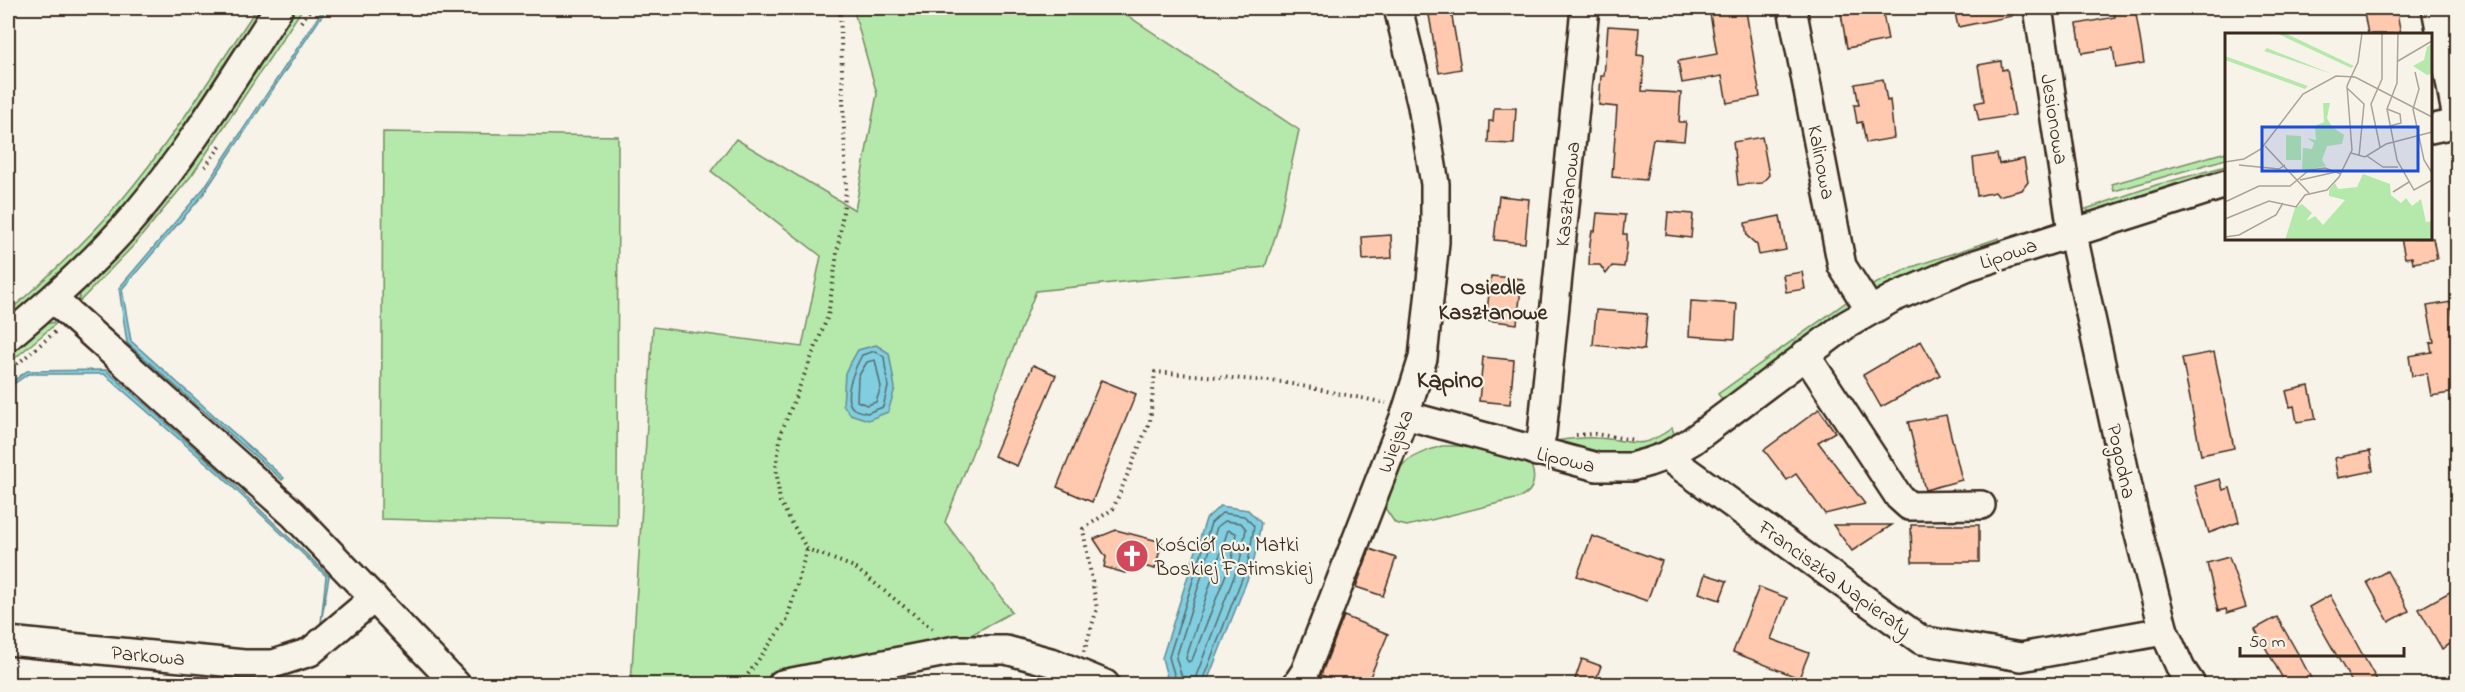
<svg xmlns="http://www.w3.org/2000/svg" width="2465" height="692" viewBox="0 0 2465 692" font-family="'Indie Flower',sans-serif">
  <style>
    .green { fill: #b5e9ab; stroke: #788a64; stroke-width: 1.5 }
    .water { fill: #81cee0; stroke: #658c92; stroke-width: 1.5 }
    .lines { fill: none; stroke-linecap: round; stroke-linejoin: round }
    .shore { stroke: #576c6c; stroke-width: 1.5 }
    .building { fill: #fec9ae; stroke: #3b2a1e; stroke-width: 1.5 }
    .minor-casing { stroke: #3b2a1e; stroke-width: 32 }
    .path { stroke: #3b2a1e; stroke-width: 4; stroke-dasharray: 1.5 4.5; stroke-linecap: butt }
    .minor { stroke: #f7f3e8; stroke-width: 27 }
    .labels { text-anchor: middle; stroke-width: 4.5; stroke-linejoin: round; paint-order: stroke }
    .street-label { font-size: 21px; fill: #3b2a1e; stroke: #f7f3e8 }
    .poi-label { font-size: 21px; fill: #3b2a1e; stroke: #f7f3e8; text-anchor: start }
    .neighbourhood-label { font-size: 22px; font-weight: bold; fill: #3b2a1e; stroke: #f7f3e8 }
    .quarter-label { font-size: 24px; font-weight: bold; fill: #3b2a1e; stroke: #f7f3e8 }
    .inset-road { fill: none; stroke: #aca397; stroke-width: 1.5 }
    .view { fill: #1d4ed8; fill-opacity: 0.15; stroke: #1d4ed8; stroke-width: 3 }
    .inset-edge { fill: none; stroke: #3b2a1e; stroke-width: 3 }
  </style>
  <rect width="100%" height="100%" fill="#f7f3e8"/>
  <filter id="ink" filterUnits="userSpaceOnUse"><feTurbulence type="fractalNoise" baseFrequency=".0167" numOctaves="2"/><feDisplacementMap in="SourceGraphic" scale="12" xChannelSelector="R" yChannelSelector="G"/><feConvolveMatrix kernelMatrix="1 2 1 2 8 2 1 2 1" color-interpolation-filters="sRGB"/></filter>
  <g filter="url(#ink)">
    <!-- green -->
    <g class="green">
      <path d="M257,8H266L167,157L92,245L8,323V312C47,278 85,243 119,203C171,142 213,74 257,8Z"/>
      <polygon points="294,8 303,8 192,175 134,245 78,303 81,290 223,117"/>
      <polygon points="853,8 1116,8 1299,130 1277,231 1265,267 1036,291 945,522 1012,612 955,644 743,684 631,684 653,327 802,347 821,256 711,171 736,139 855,210 877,94"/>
      <polygon points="383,132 618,136 617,525 381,519"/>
      <polygon points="2226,152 2226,159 2114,191 2112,184"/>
      <polygon points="2226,166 2226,175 2094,215 2086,209 2156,185"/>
      <polygon points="1999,238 1999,247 1879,295 1866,288 1912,267"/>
      <polygon points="1852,298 1850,311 1726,404 1718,394"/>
      <polygon points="59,321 8,364 8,353 41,325"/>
      <path d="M1672,428L1675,436L1654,450L1597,458L1548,442C1564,440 1580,437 1596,438C1633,439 1637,453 1672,428Z"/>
      <path d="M1442,446H1463L1528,460C1537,474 1536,492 1519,498L1407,526L1395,523L1381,502C1396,466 1404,457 1442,446Z"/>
    </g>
    <!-- water -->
    <g class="water">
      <polygon points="324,8 327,8 202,196 122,289 131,341 284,478 282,480 127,343 119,288 204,188"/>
      <polygon points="876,345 889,353 895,388 888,412 868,420 850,414 843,405 845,373 858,350"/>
      <polygon points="106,370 220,471 329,576 321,623 326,576 218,473 104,374 28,374 8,388 8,385 27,371"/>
      <polygon points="1220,506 1248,510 1261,523 1253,565 1206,684 1176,684 1168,681 1162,658 1206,519"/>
    </g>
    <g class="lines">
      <!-- shore -->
      <g class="shore">
        <path d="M875,351L884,357L888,387L883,407L867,413C863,412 857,411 854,409C840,399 856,366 862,355Z"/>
        <polygon points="875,360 881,387 876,402 867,405 857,401 858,377 867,362"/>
        <polygon points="1228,530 1236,533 1232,559 1192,660 1188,662 1186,658"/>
        <polyline points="1177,684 1169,657 1211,523 1222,513 1244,516 1254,526 1248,563 1201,684"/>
        <polyline points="1184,684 1176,658 1217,527 1225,521 1241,523 1246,529 1240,561 1193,684"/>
      </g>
    </g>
    <!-- building -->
    <g class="building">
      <polygon points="1709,8 1741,8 1742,12 1746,11 1760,97 1727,103 1722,76 1682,83 1678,61 1717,54"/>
      <polygon points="1840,8 1882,8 1888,40 1847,48"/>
      <polygon points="1954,8 2012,8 2012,16 1958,27"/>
      <polygon points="2113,8 2135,8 2144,63 2116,68 2113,48 2082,53 2077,24 2115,17"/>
      <polygon points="2363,8 2396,8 2401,34 2368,34"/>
      <polygon points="1451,11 1461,69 1439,73 1429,15"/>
      <polygon points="1608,26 1639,28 1637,55 1644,56 1642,91 1681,93 1679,122 1686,122 1684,141 1653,139 1646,180 1612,177 1617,107 1599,105 1601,76 1604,76"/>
      <polygon points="2001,61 2002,70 2007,69 2015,115 1979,121 1975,103 1984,101 1978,65"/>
      <polygon points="1883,79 1887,101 1890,100 1894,138 1866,143 1862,122 1857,123 1854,105 1859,105 1855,84"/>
      <polygon points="1494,108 1516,108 1514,144 1488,143 1489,121 1493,121"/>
      <polygon points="1762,137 1769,175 1762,183 1738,185 1733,142"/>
      <polygon points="1997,154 1999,164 2024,159 2028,182 2022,190 1998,196 1995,192 1977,196 1973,158"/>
      <polygon points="1499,196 1529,199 1525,243 1494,240"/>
      <polygon points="1668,212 1693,214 1691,238 1666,235"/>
      <polygon points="1597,213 1625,215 1623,234 1627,234 1627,246 1624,267 1612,266 1606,274 1600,265 1589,265 1590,243 1592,231 1595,231"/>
      <polygon points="1780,216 1786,250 1759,255 1757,245 1747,236 1745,223"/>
      <polygon points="1391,235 1392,258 1363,260 1362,237"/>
      <polygon points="2401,238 2433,238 2437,259 2413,263 2412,257 2405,258"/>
      <polygon points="1802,272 1805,289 1786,292 1783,275"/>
      <polygon points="1491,276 1522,279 1517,324 1486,320"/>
      <polygon points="1691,301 1737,304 1735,339 1689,336"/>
      <polygon points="2451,302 2457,337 2457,360 2452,361 2457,392 2431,396 2427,373 2412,376 2409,356 2432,352 2430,343 2434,342 2427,306"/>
      <polygon points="1596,310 1647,314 1644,350 1593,345"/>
      <polygon points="1921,341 1940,375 1881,407 1863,375"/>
      <polygon points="2214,352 2234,448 2201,455 2182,358"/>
      <polygon points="1483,357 1514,360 1510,404 1479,401"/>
      <polygon points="1033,365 1056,375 1017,466 994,456"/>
      <polygon points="1101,380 1136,394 1092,502 1057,487"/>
      <polygon points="2309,386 2316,419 2297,422 2294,406 2290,407 2286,391"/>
      <polygon points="1819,409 1835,432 1818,442 1865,504 1825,514 1796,474 1787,480 1764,450"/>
      <polygon points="1946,415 1962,480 1925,490 1908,422"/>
      <polygon points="2370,451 2373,471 2338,478 2334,458"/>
      <polygon points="2220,479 2223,490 2230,488 2239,522 2209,533 2195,486"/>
      <polygon points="1833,525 1892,525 1852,551"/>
      <polygon points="1911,525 1979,525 1979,562 1912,562"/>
      <polygon points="1116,530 1162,542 1155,569 1128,562 1125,573 1104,567 1106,557 1094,539"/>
      <polygon points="1592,536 1662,561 1647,601 1577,576"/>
      <polygon points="1370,549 1396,558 1383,596 1356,587"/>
      <polygon points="2229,557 2246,607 2227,613 2226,609 2218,611 2207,563"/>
      <polygon points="2387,571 2409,611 2389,622 2367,582"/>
      <polygon points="1705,574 1727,581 1720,600 1699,593"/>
      <polygon points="1759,587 1787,598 1771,639 1809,653 1799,678 1733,652"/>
      <polygon points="2457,588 2457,640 2442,649 2419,609"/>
      <polygon points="2330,595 2360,650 2379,684 2353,684 2309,607"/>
      <polygon points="1344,616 1388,634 1367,684 1347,684 1321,675"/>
      <polygon points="2277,617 2301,659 2314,684 2286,684 2255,629"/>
      <polygon points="1582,659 1601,666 1594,684 1575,679"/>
    </g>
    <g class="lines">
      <!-- minor casing -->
      <g class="minor-casing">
        <g id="minor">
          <polyline points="1792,8 1842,266 1870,310"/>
          <polyline points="2038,8 2072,231 2136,523 2164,631 2181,669 2191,684"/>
          <polyline points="2436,8 2458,124"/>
          <polyline points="2430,129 2458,123"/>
          <polyline points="53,299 293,514 456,684"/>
          <path d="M8,337C53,299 98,259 136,214C190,150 233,78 279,8"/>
          <polyline points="1805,354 1899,497 1909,506 1981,505"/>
          <polyline points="1405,415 1597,467 1631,467 1649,462 1666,456 1692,441 1846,325 1893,298 1966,267 2226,184"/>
          <polyline points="1537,452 1542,434 1585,8"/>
          <polyline points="1666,456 1921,640 2021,657 2164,631"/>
          <polyline points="8,641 244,664 273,664 310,652 374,598"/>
          <polyline points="782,684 956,650 1006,650 1054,663 1105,684"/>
          <polyline points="1297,684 1305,672 1405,415 1423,358 1435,242 1435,184 1422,106 1398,8"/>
        </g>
      </g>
      <!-- path -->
      <g class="path">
        <polyline points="840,8 846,191 828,316 781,433 776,467 780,502 807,549 854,567 935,631"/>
        <polyline points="301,22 311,8"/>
        <polyline points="205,167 222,144"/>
        <polyline points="8,372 55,332"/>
        <polyline points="1576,435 1595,434 1634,440"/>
        <polyline points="1084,652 1097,609 1083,529 1113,509 1150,421 1155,372 1282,382 1386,403"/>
        <polyline points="741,684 787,620 807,549"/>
      </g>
      <!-- minor -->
      <use href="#minor" class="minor"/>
    </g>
  </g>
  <!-- icons -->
  <defs>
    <g id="church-disc" transform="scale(1.725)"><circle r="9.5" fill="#d1495b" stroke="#f7f3e8"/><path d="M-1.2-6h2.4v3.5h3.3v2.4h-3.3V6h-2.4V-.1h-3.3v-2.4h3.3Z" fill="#fff"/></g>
  </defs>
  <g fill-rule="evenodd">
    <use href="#church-disc" x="1132" y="556"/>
  </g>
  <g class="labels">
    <!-- street labels -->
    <g class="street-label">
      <text transform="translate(2055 119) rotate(81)" y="7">Jesionowa</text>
      <text transform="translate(1822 162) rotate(79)" y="7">Kalinowa</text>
      <text transform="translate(1567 194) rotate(-84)" y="7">Kasztanowa</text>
      <text transform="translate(2008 253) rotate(-19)" y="7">Lipowa</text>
      <text transform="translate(1395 441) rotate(-69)" y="7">Wiejska</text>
      <text transform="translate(1566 459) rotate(13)" y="7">Lipowa</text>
      <text transform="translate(2122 461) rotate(78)" y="7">Pogodna</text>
      <text transform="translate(1835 578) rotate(36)" y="7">Franciszka Napierały</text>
      <text transform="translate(148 655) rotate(5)" y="7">Parkowa</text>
    </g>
    <!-- poi labels -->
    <g class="poi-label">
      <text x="1155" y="551">Kościół pw. Matki<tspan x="1155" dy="24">Boskiej Fatimskiej</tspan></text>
    </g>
    <!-- neighbourhood labels -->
    <g class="neighbourhood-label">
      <text x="1493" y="294">Osiedle<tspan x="1493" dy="25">Kasztanowe</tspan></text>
    </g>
    <!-- quarter labels -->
    <g class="quarter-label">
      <text x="1450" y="387">Kąpino</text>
    </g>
  </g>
  <!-- overview -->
  <g transform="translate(2225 33)">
    <rect width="207" height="207" fill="#f7f3e8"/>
    <path d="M51,0H60L129,33L126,35ZM207,11V41L202,42L188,33L199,27L202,14ZM42,15L107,41L39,18ZM0,23L83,53L80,56L0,27ZM98,70H105L102,85L107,94L119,102L117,111L102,113L97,127L101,133L77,138L78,115L87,116L89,110L82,105L91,107L90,93L99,89ZM61,102L76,103V127H61ZM138,141L165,151L166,162L176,170L181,165L187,173L196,166L201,189L207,188V207H60L70,175L77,171L87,180L81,188L90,183L98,192L120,167L104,163V157L110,150L113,156L132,154Z" fill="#b5e9ab"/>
    <path class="inset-road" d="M173,0L172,50L162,76L172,127L189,157L207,147M173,28L207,8M190,39L194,56L188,76L199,127L207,140M122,55L139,71L134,123M162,76L175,81L176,90L165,93M40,113L84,160M155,114L146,71L157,46V0M126,120L140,124L161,111L207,99M142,123L158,134H173M0,129L19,126L36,116L78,61L111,43L130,44L207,84M14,132L54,136L60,132M68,139L100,135L116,141M75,147L111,139M168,159L184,149M0,169L34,153H65L83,138M0,186L44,168L71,174L80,162L102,157L114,144L127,117L122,53L133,29L137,0M0,204L14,202L51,182L58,170"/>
    <path class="view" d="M37,94H193V138H37Z"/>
    <rect width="207" height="207" class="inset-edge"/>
  </g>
  <!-- margin -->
  <rect width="2465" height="692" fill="none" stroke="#f7f3e8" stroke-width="30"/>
  <rect x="15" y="15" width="2435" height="662" fill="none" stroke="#3b2a1e" stroke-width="2" filter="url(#ink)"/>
  <!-- scale -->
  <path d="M2240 647v9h164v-9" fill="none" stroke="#3b2a1e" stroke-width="3"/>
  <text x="2249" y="647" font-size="18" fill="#3b2a1e" stroke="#f7f3e8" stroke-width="4.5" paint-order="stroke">50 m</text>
</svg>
